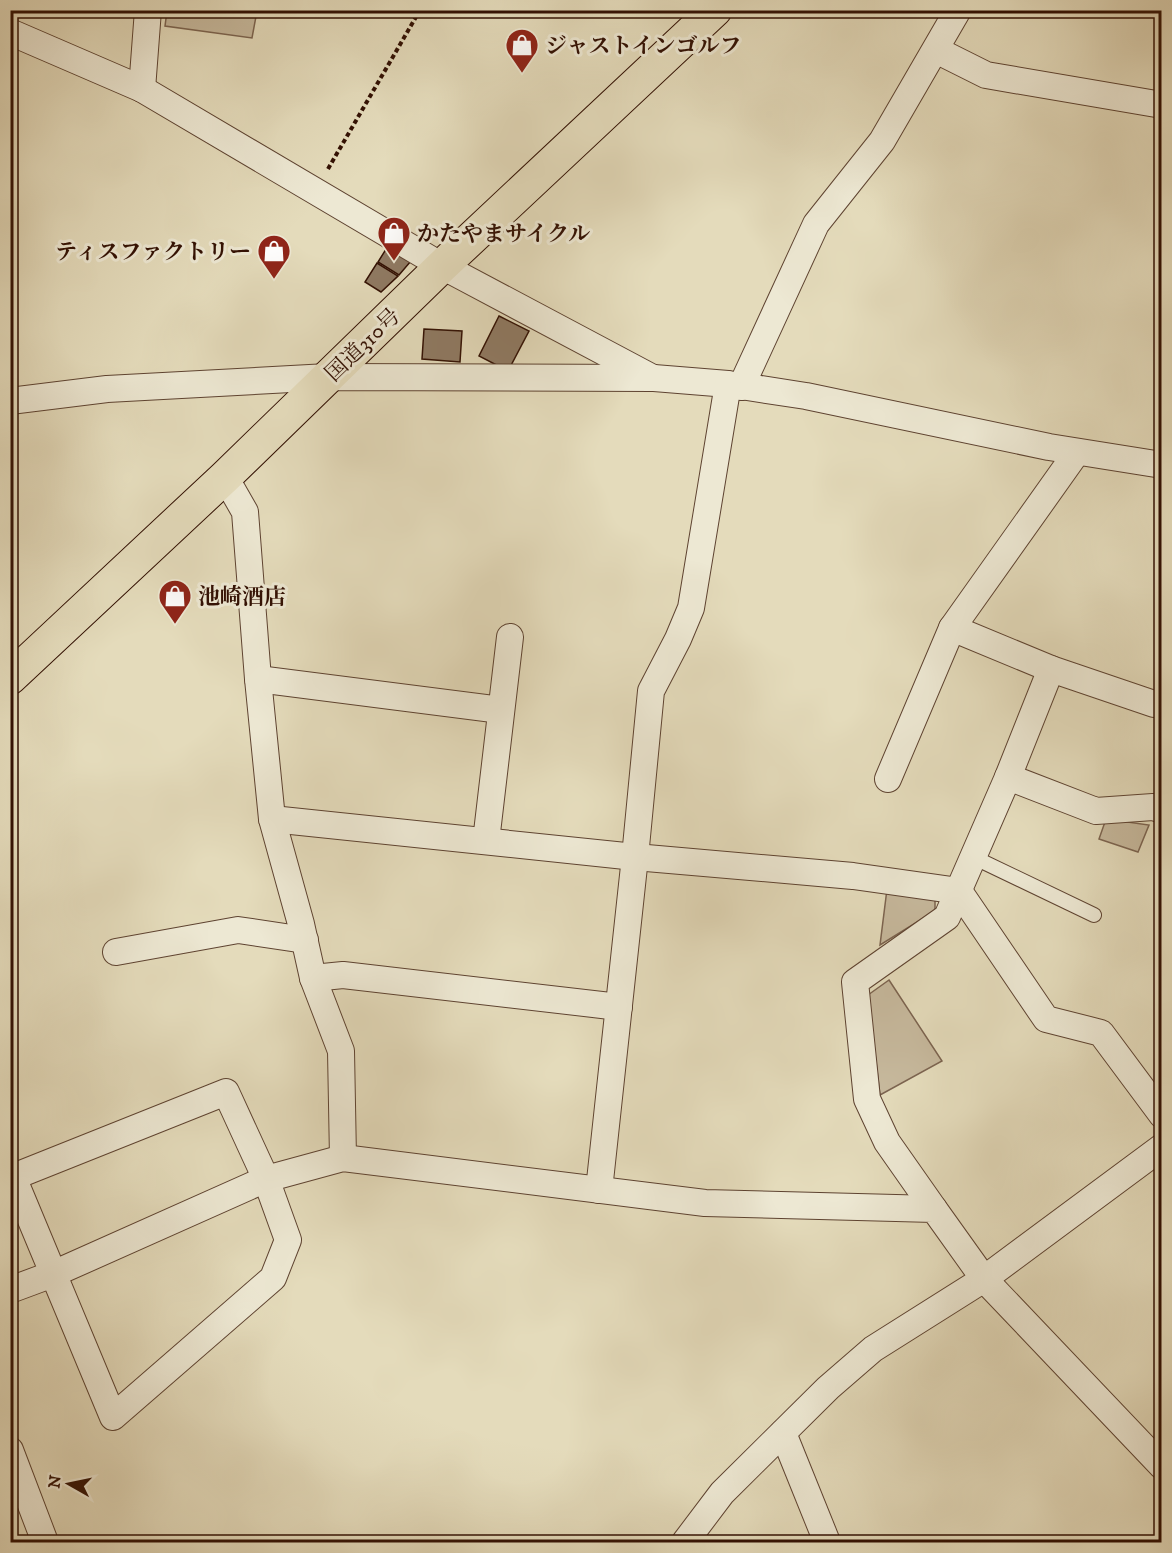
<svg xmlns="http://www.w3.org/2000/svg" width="1172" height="1553" viewBox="0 0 1172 1553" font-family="'IM FELL DW Pica','Noto Serif JP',serif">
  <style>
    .green { fill: #c6b89c; stroke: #7c6450; stroke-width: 1.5 }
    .building { fill: #8f7a63; stroke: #321003; stroke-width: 1.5 }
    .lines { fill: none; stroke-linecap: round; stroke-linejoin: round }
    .lane-casing { stroke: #5e4331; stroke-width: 16 }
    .street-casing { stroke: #5e4331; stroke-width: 28 }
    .highway-casing { stroke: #321003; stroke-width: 35 }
    .path { stroke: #321003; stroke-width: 4; stroke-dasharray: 4.5 3; stroke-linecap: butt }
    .lane { stroke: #ede8d3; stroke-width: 14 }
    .street { stroke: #ede8d3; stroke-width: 26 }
    .highway { stroke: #e4dbbb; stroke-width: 33 }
    .labels { text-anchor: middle; stroke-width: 6; stroke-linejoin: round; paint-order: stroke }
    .poi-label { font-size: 22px; font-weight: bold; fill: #321003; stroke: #ede8d3; text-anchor: start }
    .street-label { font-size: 22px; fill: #321003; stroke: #ede8d3 }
  </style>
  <rect width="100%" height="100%" fill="#e4dbbb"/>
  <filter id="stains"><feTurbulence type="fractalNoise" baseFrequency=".00333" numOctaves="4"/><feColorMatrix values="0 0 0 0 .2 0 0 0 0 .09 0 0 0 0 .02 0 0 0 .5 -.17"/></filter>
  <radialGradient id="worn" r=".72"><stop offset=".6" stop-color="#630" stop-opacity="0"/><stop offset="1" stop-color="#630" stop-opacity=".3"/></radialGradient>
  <!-- green -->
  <g class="green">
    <polygon points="167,11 257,11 252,38 165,26"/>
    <polygon points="1106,819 1149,825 1138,852 1099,839"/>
    <polygon points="887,889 935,896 935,911 880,945"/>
    <polygon points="889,980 942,1061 880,1095 868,995"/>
  </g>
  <!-- building -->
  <g class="building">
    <polygon points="388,246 411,261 399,275 378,262"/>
    <polygon points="377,263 398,276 381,292 365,282"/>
    <polygon points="499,316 529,331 508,371 479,356"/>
    <polygon points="424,329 462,331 460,362 422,359"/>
  </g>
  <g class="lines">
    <!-- lane casing -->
    <g class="lane-casing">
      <polyline id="lane" points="973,857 1094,915"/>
    </g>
    <!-- street casing -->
    <g class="street-casing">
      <g id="street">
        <polyline points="10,32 142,89 442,266 651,377"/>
        <polyline points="936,50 986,75 1162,105"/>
        <polyline points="142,89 148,10"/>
        <polyline points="741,387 816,224 882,141 958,10"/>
        <polyline points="10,401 107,389 328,377 654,378 728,384 806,396 1049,447 1162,465"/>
        <polyline points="225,477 245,512 258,679 272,819 301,924 313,978 341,1051 343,1158"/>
        <polyline points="1051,669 952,628 1077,452"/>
        <polyline points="258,679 501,710"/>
        <polyline points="1008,777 1096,811 1153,807 1162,810"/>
        <polyline points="888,779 952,628"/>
        <polyline points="272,819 635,857 853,876 959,891 1046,1019 1101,1033 1162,1115"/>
        <polyline points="486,841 510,637"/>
        <polyline points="116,952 238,930 305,940"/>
        <polyline points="313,978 343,975 619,1007"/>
        <polygon points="226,1092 266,1179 288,1240 273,1278 113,1417 13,1177"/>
        <polyline points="599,1190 635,857 651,691 678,639 691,608 728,384"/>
        <polyline points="934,1209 887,1142 867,1099 855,982 947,917 1008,777 1051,669 1154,704 1162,702"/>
        <polyline points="10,1290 53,1274 266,1179 343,1158 705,1203 934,1209 984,1279 1162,1466"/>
        <polyline points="783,1433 827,1542"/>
        <polyline points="10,1450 45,1542"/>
        <polyline points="685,1542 722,1493 828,1388 873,1349 984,1279 1162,1147"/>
      </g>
    </g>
    <!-- highway casing -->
    <g class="highway-casing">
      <polyline id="highway" points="10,678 225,477 442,266 715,10"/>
    </g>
    <!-- path -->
    <polyline class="path" points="328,169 420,10"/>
    <!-- lane -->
    <use href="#lane" class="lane"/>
    <!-- street -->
    <use href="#street" class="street"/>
    <!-- highway -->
    <use href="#highway" class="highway"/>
  </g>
  <!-- icons -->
  <defs>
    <g id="shop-pin" transform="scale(1.725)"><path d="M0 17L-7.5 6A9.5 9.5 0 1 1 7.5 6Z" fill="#8f2418" stroke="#ede8d3"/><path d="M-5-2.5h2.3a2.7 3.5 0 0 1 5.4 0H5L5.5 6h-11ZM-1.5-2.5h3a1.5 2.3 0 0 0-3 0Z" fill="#fff"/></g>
  </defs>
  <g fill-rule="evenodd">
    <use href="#shop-pin" x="522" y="45"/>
    <use href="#shop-pin" x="394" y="233"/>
    <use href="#shop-pin" x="274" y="251"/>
    <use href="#shop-pin" x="175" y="596"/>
  </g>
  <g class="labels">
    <!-- poi labels -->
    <g class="poi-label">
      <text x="545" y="53">ジャストインゴルフ</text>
      <text x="417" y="241">かたやまサイクル</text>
      <text x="251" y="259" text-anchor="end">ティスファクトリー</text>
      <text x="198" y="604">池崎酒店</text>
    </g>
    <!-- street labels -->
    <g class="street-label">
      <text transform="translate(362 344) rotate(-44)" y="8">国道310号</text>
    </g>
  </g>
  <!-- margin -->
  <rect width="1172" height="1553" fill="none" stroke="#e4dbbb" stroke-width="36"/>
  <rect x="12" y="12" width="1148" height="1529" fill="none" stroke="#321003" stroke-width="3"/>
  <rect x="18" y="18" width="1136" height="1517" fill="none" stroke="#321003" stroke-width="1.5"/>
  <!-- north arrow -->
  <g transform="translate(69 1484) rotate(279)" stroke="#ede8d3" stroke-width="4.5" paint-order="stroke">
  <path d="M0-4.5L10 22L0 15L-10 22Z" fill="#321003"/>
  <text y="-9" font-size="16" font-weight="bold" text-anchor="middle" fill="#321003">N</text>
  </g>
  <rect width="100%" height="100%" filter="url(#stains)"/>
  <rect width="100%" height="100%" fill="url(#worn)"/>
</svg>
